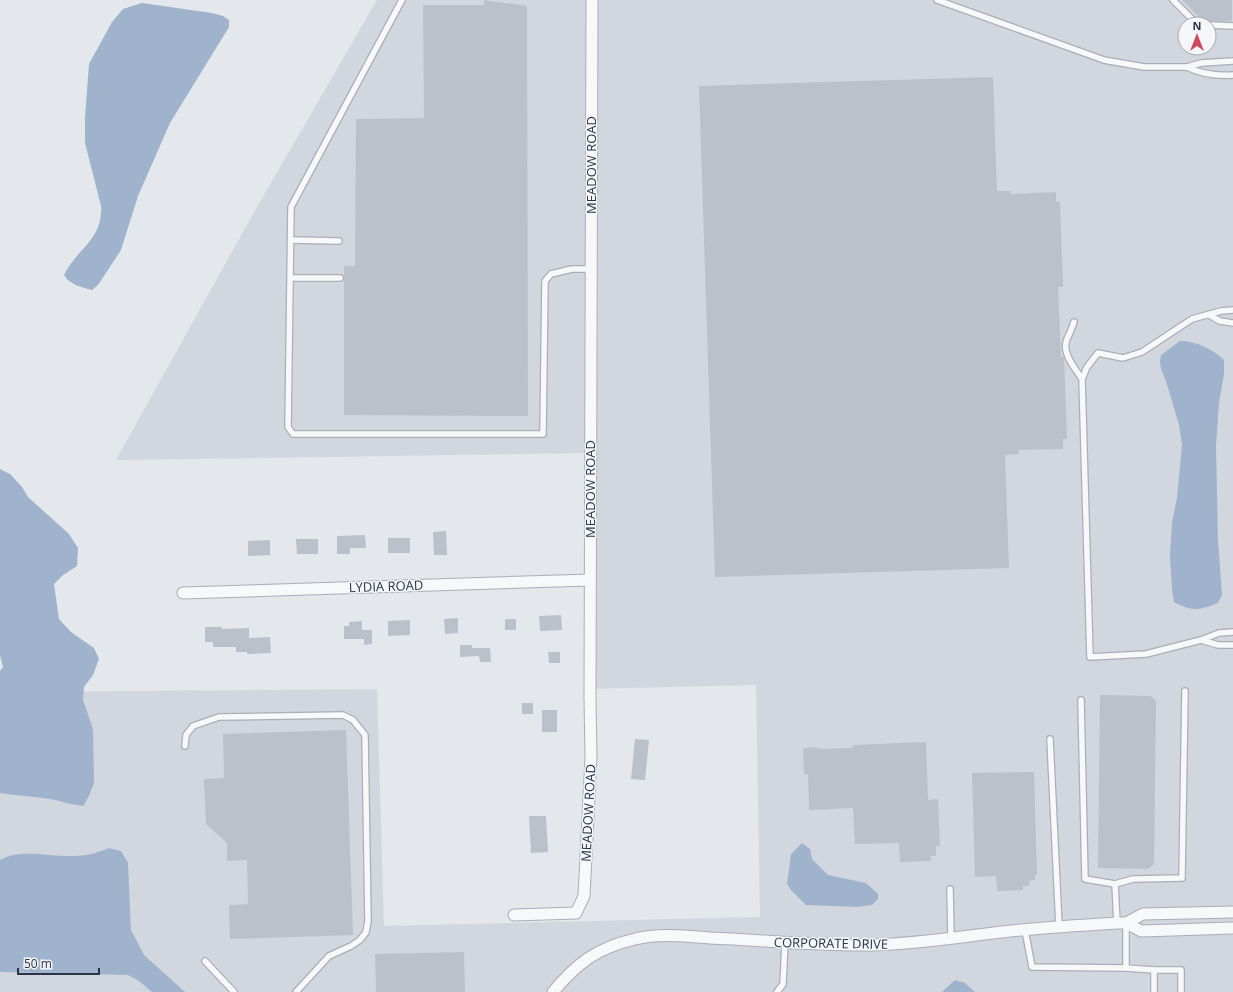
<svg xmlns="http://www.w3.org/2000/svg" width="1233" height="992" viewBox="0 0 1233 992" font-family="'Open Sans',sans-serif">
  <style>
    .built { fill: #d2d6de; fill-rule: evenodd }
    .water { fill: #9fb4cc }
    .building { fill: #bbc0ca }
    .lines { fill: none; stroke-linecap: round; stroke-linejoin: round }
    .service-casing { stroke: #a9aeb7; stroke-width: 8 }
    .minor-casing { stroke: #a9aeb7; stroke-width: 13 }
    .service { stroke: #f7f8fa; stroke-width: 5.5 }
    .minor { stroke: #f7f8fa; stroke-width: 11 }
    .labels { text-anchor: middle; stroke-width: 3; stroke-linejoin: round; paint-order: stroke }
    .street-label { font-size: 13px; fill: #2b3445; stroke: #f4f6f9 }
  </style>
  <rect width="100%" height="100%" fill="#e4e7ec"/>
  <!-- built -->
  <path class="built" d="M377,0H1233V992H0V692L377,689L384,926L760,917L756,685L585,689L586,453L116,460L253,214ZM1185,24H1209V48H1185Z"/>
  <!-- water -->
  <g class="water">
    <path d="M142,3L212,13L223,16L229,20V27L170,123L138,196L121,250L98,285L92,290C81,287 70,285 64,275C76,249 103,241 101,206L85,143V117L89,64L112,22L123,9Z"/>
    <path d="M1180,341C1196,341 1213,349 1224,360V374L1219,403L1216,446L1218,540L1222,595L1218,603C1201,610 1191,612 1174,602L1172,590L1170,556L1172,522L1177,498L1182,445L1179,425L1166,381L1161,369L1160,361L1161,355Z"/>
    <path d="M0,469L10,474L22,487L28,497L69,534L78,548L77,566L63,575L54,584L59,619L71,632L94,648L99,659L93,675L84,687L83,700L93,729L94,783L89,796L83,806C72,805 61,801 50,799C33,796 16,796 0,793V671L3,667L0,655Z"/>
    <polygon points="802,843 810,849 812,859 828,875 866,883 878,894 878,899 872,905 857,907 806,905 791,890 787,884 791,854"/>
    <path d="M109,848L121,851L128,863L131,930L144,955L185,992H152L139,981L128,975L0,972V860C19,848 51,857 73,856C86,856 97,853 109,848Z"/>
    <polygon points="955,980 965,983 975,992 942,992"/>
  </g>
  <!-- building -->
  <g class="building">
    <polygon points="484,0 527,6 528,416 344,415 344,266 355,266 356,119 424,118 423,5 484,5"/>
    <polygon points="1182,0 1232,0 1232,21 1203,21"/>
    <polygon points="993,77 997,191 1011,191 1011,194 1056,192 1056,202 1060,202 1063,287 1058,287 1061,357 1063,357 1064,358 1067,439 1063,439 1063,449 1019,450 1019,454 1005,455 1009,568 715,577 699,86"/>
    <polygon points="446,531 447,555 434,555 433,532"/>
    <polygon points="365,535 366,548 350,548 350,554 337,554 337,536"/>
    <rect x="388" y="538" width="22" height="15"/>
    <polygon points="296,539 318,539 318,554 297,554"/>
    <polygon points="270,540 270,555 248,556 248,541"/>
    <polygon points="561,615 562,630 540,631 539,616"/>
    <polygon points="458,618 458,633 445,634 444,619"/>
    <rect x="505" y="619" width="11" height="11"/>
    <polygon points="410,620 410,635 388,636 388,621"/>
    <polygon points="362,621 362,630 372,630 372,644 364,645 364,639 344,639 344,626 349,626 349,622"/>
    <polygon points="205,627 222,627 222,629 249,628 249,638 270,637 271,653 247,654 247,652 236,652 236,647 213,647 213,642 205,642"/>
    <polygon points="460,645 472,645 472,648 490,648 491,662 480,662 479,656 460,657"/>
    <polygon points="548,652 560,652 560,663 549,663"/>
    <polygon points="1100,695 1151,696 1156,701 1154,864 1148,869 1098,868"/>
    <rect x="522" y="703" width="11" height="11"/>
    <rect x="542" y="710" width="15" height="22"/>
    <polygon points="346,730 353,935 230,939 229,905 248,904 247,860 227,861 227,843 206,824 204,779 224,778 223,734"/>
    <polygon points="635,739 649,740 645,780 631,779"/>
    <polygon points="926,742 928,800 938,799 940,846 936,846 936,856 931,856 931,861 900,862 899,843 855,844 853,808 809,810 808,774 804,774 803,749 813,747 822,749 853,748 853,745"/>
    <polygon points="1034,772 1037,875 1035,875 1035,880 1029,881 1029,886 1023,886 1023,890 997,891 996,876 975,877 972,773"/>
    <polygon points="529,816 546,816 548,852 531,853"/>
    <polygon points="464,952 465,992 376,992 375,954"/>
  </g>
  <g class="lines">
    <!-- service casing -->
    <g class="service-casing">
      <g id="service">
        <polyline points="402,0 291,207 288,427 293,434 543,434 545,281 551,274 572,269 591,269"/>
        <polyline points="937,0 1104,60 1144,67 1187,67 1201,63 1233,61"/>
        <polyline points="1173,0 1196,23 1200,24"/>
        <polyline points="1209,25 1233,26"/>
        <path d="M1187,67C1201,74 1217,76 1233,75"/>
        <polyline points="291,240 339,241"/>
        <polyline points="291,278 340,278"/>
        <polyline points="1233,310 1221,311 1192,319 1142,352 1123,358 1098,353 1087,367 1082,379 1090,657 1146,654 1201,640 1219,633 1233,632"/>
        <polyline points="1209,315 1220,321 1233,323"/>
        <path d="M1074,322C1072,328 1070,333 1067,339C1061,353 1075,368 1082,379"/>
        <polyline points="1201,640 1218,645 1233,645"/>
        <polyline points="1081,700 1085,879 1115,884"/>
        <polyline points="1050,739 1059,926"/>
        <polyline points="185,746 186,735 193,726 219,717 343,715 353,720 365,735 368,921 366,932 360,940 351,946 329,956 296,992"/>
        <polyline points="950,889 951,939"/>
        <polyline points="1117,923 1115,884 1133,879 1182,878 1185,691"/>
        <polyline points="1126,923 1126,968 1154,970 1154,992"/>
        <polyline points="1025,930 1032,967 1126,968"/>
        <polyline points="205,961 234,992"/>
        <polyline points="1154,970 1181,970 1181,992"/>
        <polyline points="777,992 783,984 785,943"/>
      </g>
    </g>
    <!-- minor casing -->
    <g class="minor-casing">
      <g id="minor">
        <polyline points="183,593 590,580"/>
        <polyline points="514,915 576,913 584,896 591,758 590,698 592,0"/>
        <polyline points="1126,923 1143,914 1233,912"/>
        <path d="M553,992C577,963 597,948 635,939C658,933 686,936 710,938C764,940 816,946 870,945C921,944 970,935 1021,930C1053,927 1085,925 1117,923H1126L1141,931L1233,928"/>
      </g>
    </g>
    <!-- service -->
    <use href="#service" class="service"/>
    <!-- minor -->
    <use href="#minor" class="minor"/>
  </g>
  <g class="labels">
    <!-- street labels -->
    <g class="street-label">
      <text transform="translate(591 165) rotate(-90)" y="5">MEADOW ROAD</text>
      <text transform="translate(590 489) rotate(-90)" y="5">MEADOW ROAD</text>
      <text transform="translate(386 586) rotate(-2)" y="5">LYDIA ROAD</text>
      <text transform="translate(588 813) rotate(-87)" y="5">MEADOW ROAD</text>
      <text transform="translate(831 943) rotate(1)" y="5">CORPORATE DRIVE</text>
    </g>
  </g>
  <!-- north arrow -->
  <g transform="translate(1197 36)"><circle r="19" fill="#f4f6f9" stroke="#a4a8b1"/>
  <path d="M0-3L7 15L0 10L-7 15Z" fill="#d1495b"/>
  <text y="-6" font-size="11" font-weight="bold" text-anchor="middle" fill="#2b3445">N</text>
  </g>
  <!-- scale -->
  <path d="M18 968v6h81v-6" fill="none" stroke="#2b3445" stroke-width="2"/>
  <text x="24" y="968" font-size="12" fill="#2b3445" stroke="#f4f6f9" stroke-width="3" paint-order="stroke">50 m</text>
</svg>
